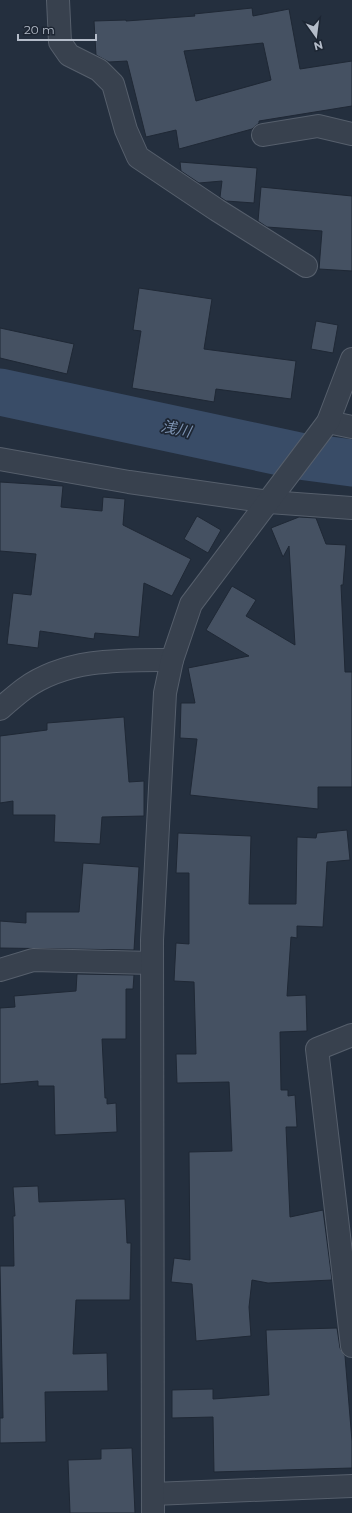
<svg xmlns="http://www.w3.org/2000/svg" width="352" height="1513" viewBox="0 0 352 1513" font-family="Montserrat,'Noto Sans JP',sans-serif">
  <style>
    .lines { fill: none; stroke-linecap: round; stroke-linejoin: round }
    .river { stroke: #394c67; stroke-width: 47 }
    .building { fill: #455162; stroke: #1f2835; fill-rule: evenodd }
    .minor-casing { stroke: #565f6c; stroke-width: 24 }
    .minor { stroke: #38414e; stroke-width: 22 }
    .labels { text-anchor: middle; stroke-width: 3.5; stroke-linejoin: round; paint-order: stroke }
    .water-label { font-size: 15px; font-style: italic; fill: #7c92b1; stroke: #1d2633 }
  </style>
  <rect width="100%" height="100%" fill="#242f3e"/>
  <g class="lines">
    <!-- river -->
    <polyline class="river" points="0,392 299,456 352,463"/>
  </g>
  <!-- building -->
  <g class="building">
    <path d="M252,8L253,16L289,9L300,69L352,61V106L259,121V123L252,129L179,149L176,130L146,137L127,61L109,62L96,55L94,21L126,20V21L195,16L194,14ZM263,43L271,80L196,101L184,51Z"/>
    <polygon points="180,162 257,168 254,203 226,201 220,197 222,181 199,183 181,171"/>
    <polygon points="261,187 352,196 352,271 319,269 322,231 267,227 258,221"/>
    <polygon points="139,288 212,299 204,349 296,361 291,399 216,389 214,402 132,388 141,331 133,330"/>
    <polygon points="316,321 338,325 333,353 311,349"/>
    <polygon points="0,328 74,344 67,374 0,358"/>
    <polygon points="0,482 63,486 61,507 102,511 103,497 125,499 123,525 191,559 172,596 144,583 139,637 95,633 94,639 40,631 38,648 7,644 13,593 31,595 36,554 0,551"/>
    <polygon points="197,516 221,530 208,553 184,539"/>
    <polygon points="299,517 316,518 326,544 346,545 343,585 341,585 345,672 352,672 352,787 318,787 318,809 190,795 197,739 180,738 181,703 195,703 188,668 249,656 206,630 232,586 256,600 246,616 295,645 289,546 283,557 271,528"/>
    <polygon points="124,717 129,782 144,781 144,816 102,817 100,844 54,842 55,815 13,815 13,801 0,803 0,736 47,730 47,723"/>
    <polygon points="347,830 350,860 327,862 323,927 297,926 297,938 291,937 287,996 306,995 307,1031 280,1032 281,1090 288,1090 288,1096 295,1095 297,1127 286,1127 290,1217 323,1210 332,1280 268,1283 252,1280 249,1307 251,1336 196,1341 192,1284 171,1282 174,1258 190,1260 189,1152 232,1151 229,1082 177,1083 176,1054 196,1054 194,982 174,981 176,943 189,944 189,873 176,873 178,833 251,836 249,904 296,904 297,837 316,838 317,833"/>
    <polygon points="83,863 139,867 134,950 0,948 0,921 26,923 26,912 79,912"/>
    <polygon points="77,974 134,975 133,989 126,989 126,1039 102,1039 105,1098 107,1098 107,1104 116,1103 117,1132 55,1135 54,1086 38,1086 38,1081 0,1084 0,1008 15,1007 14,996 76,991"/>
    <polygon points="38,1186 39,1202 125,1199 127,1243 131,1243 130,1300 76,1300 73,1354 107,1353 108,1391 45,1392 46,1442 0,1443 0,1418 3,1418 0,1266 14,1266 13,1216 15,1216 13,1187"/>
    <polygon points="337,1328 340,1348 345,1356 352,1441 352,1468 214,1472 213,1417 172,1418 172,1390 213,1389 213,1399 269,1395 266,1330"/>
    <polygon points="132,1448 135,1513 70,1513 68,1460 101,1459 101,1449"/>
  </g>
  <g class="lines">
    <!-- minor casing -->
    <g class="minor-casing">
      <g id="minor">
        <polyline points="58,0 60,42 69,55 99,70 113,84 126,130 138,157 217,210 306,266"/>
        <polyline points="263,135 318,126 352,134"/>
        <polyline points="328,422 352,427"/>
        <polyline points="0,459 129,482 269,502 352,508"/>
        <path d="M0,709C8,702 16,695 24,689C67,658 122,660 172,660"/>
        <polyline points="0,970 33,960 152,963"/>
        <polyline points="352,1035 317,1049 352,1346"/>
        <polyline points="153,1494 352,1486"/>
        <polyline points="153,1513 152,940 165,693 172,660 191,604 328,422 352,359"/>
      </g>
    </g>
    <!-- minor -->
    <use href="#minor" class="minor"/>
  </g>
  <g class="labels">
    <!-- water labels -->
    <g class="water-label">
      <text transform="translate(176 429) rotate(12)" y="5">浅川</text>
    </g>
  </g>
  <!-- north arrow -->
  <g transform="translate(316 36) rotate(166)" stroke="#1d2633" stroke-width="3" paint-order="stroke">
  <path d="M0-3L7 15L0 10L-7 15Z" fill="#b4bcc9"/>
  <text y="-6" font-size="11" font-weight="bold" text-anchor="middle" fill="#b4bcc9">N</text>
  </g>
  <!-- scale -->
  <path d="M18 34v6h78v-6" fill="none" stroke="#b4bcc9" stroke-width="2"/>
  <text x="24" y="34" font-size="12" fill="#b4bcc9" stroke="#1d2633" stroke-width="3" paint-order="stroke">20 m</text>
</svg>
